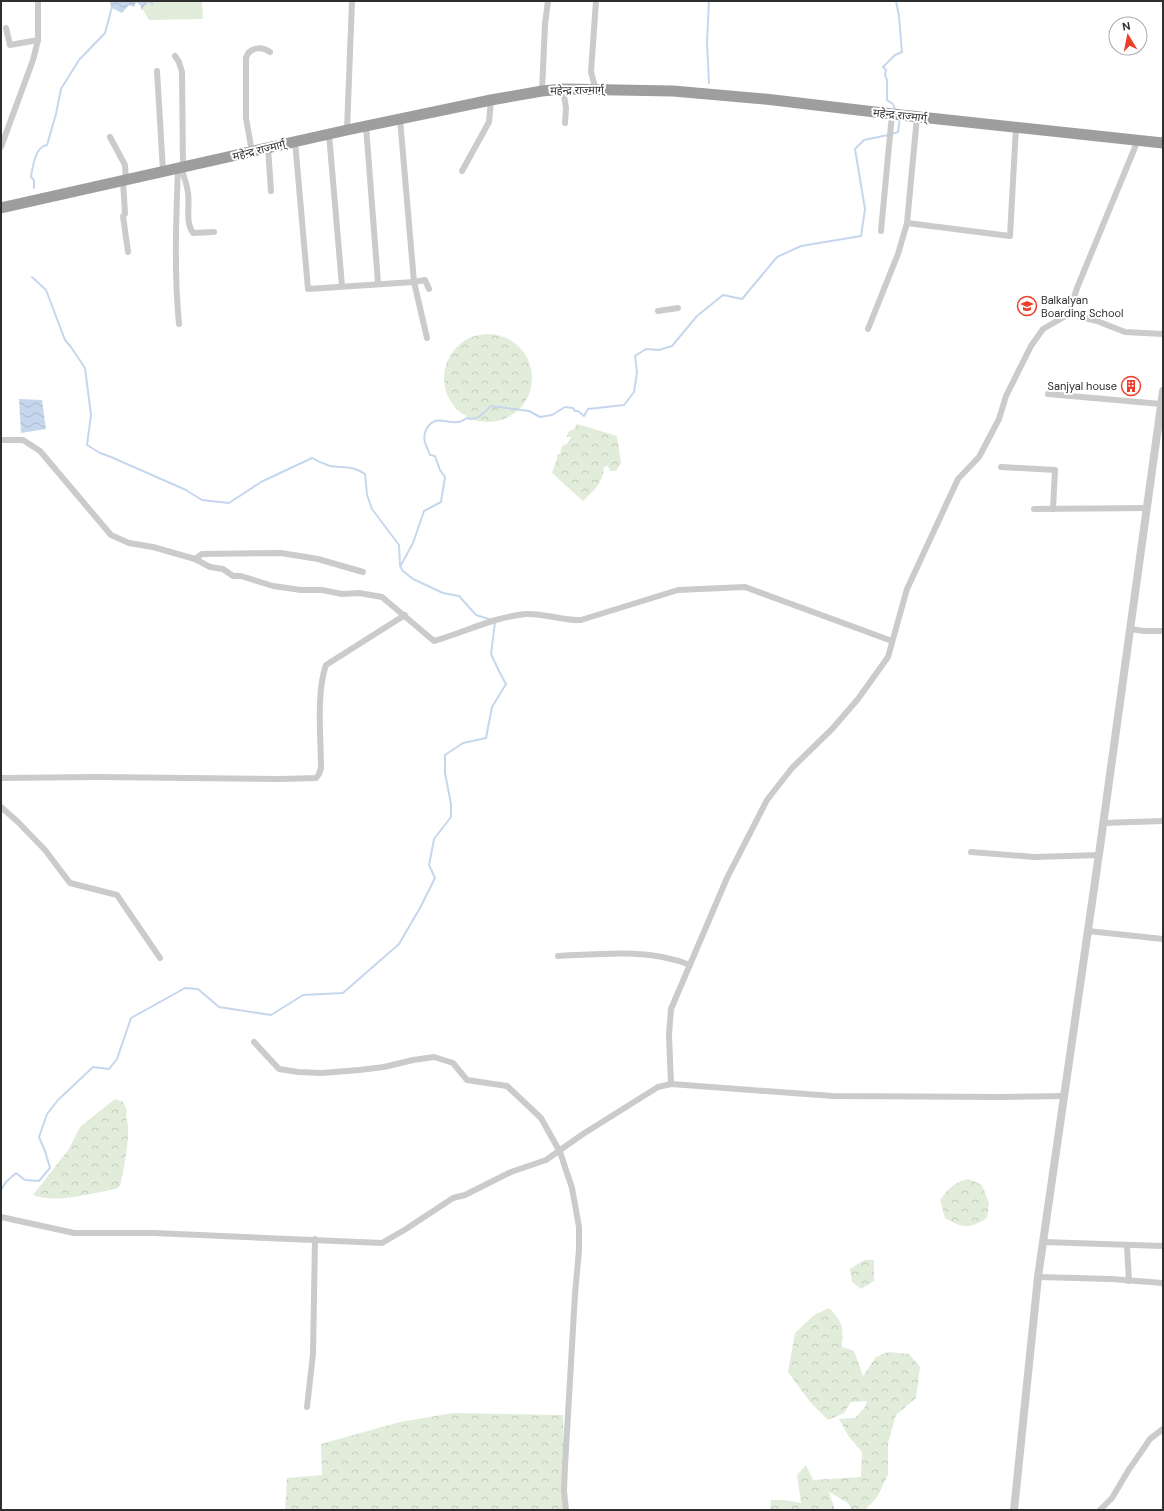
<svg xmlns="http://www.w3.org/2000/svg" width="1164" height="1511" viewBox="0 0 1164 1511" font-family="'DM Sans','Noto Sans Devanagari',sans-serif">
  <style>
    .green { fill: #e1ecdb }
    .forest { fill: url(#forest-crowns) }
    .water { fill: url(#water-waves) }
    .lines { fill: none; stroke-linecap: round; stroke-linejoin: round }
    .stream { stroke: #c6d7ed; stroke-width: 2 }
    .minor { stroke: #cbcbcb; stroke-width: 6 }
    .tertiary { stroke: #cbcbcb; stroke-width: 8 }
    .trunk { stroke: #9e9e9e; stroke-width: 11 }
    .labels { text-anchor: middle; stroke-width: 4; stroke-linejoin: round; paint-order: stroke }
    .street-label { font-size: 11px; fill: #2e2e2e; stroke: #fff }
    .poi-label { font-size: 11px; fill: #2e2e2e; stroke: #fff; text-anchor: start }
  </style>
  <defs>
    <pattern id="forest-crowns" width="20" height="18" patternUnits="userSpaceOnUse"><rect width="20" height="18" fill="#e1ecdb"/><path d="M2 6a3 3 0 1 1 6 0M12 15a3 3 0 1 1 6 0" fill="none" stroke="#c1cbbc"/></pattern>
    <pattern id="water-waves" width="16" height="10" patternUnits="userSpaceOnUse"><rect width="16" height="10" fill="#c6d7ed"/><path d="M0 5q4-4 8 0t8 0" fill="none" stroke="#aab9cc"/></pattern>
  </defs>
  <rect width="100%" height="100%" fill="#fff"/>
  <!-- green -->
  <polygon class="green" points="138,1 202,1 203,19 149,20"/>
  <!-- forest -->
  <g class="forest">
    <circle cx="488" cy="378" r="44"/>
    <path d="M577,424L617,436L621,463L616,471H610L608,466L604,467C602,485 595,489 583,501L552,473L557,459V454H560L562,446L567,444L571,437H567L568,432L574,429Z"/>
    <path d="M115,1099L122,1101L127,1110C125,1118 127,1118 128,1125C129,1144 124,1168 120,1186L116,1189C91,1193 57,1204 33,1195L69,1149L80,1127Z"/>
    <path d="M969,1179L982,1185L989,1203L987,1218C968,1229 964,1229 945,1218L940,1200C948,1189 954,1182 969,1179Z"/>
    <polygon points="864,1260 874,1260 874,1281 861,1289 852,1282 850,1269"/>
    <path d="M829,1308C844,1324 843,1326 842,1347L854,1351L863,1376L876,1357L888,1352L909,1354L920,1367L916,1398L896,1415L888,1443V1474L878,1496L865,1510H852L848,1503L829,1492L835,1510H770L771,1500H785L801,1503L797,1475L806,1465L813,1480L861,1477L862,1452L849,1437L839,1419L855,1418L865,1407L867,1401L851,1402L844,1413L828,1420L810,1402L788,1372L795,1333L814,1315Z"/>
    <polygon points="453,1413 563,1415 566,1510 285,1510 287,1478 322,1475 321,1444 400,1422"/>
  </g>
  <!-- water -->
  <g class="water">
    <polygon points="109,1 153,1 153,5 148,2 144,6 143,9 141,10 141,6 136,2 134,7 129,5 122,13 112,8"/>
    <polygon points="19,399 42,400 46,429 21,433"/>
  </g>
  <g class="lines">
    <!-- stream -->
    <g class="stream">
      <polyline points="709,1 707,42 709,83"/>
      <polyline points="895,109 893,104 887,100 887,80 885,75 886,70 883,67 895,55 902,52 899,16 896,1"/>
      <polyline points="892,134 898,132 900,118"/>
      <path d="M34,188V180L31,177C32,170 35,153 41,148C42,146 45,146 47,145L56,114L61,89L79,60L105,33L112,7"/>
      <path d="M32,277L46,290L65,340L71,347L85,368L91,415L87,445L100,453L111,457L186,490L202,500L229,503L261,482L312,458C317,461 324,464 330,466C344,468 352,465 365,474L367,495L372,509L399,545L400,566L403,571L413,579L443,593L459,596L476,615L492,620"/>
      <path d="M401,565L413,543L424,511L441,502L445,477L440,470L435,456L430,455C426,445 421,438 427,428C436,414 445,424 458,422C461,422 465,419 467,418C477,422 484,412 491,406L529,411L540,417L552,415L565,407L573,408L575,411H578L584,416L588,409L624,405L634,392L637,373L635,356L646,349L659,350L672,346L697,316L723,295L742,299L777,257L801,246L861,236L865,209L855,149L864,140L888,135"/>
      <polyline points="1,1190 6,1182 16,1173 25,1180 39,1181 50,1168 45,1151 39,1137 47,1114 58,1100 93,1067 109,1069 117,1059 131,1018 185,988 198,989 219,1007 271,1015 303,995 343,993 399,944 420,908 435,878 429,865 434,839 451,817 451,804 445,773 445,755 463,743 486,738 492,707 506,684 500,673 491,654 495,622"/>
    </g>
    <!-- minor -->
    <g class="minor">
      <polyline points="596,1 591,72 596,90"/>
      <polyline points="6,28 10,45 38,40"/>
      <polyline points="175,56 179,62 182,72 183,168"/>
      <polyline points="157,71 163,171"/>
      <polyline points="563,89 566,108 565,123"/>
      <polyline points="542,91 545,24 548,1"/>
      <polyline points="400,119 414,282 427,338"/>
      <polyline points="366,126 378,283"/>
      <polyline points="347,130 352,1"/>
      <polyline points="329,134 342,286"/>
      <polyline points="110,137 125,165 126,180"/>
      <polyline points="295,141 308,289 414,282 425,280 429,289"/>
      <polyline points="1,147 33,60 38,40 38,1"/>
      <polyline points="268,147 271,191"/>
      <path d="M252,152L246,118V58C249,47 261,46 270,52"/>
      <path d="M181,168C184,176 187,184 188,193C190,206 185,222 193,233L214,232"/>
      <path d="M178,169C176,220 174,273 179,324"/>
      <polyline points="462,171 489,122 491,100"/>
      <polyline points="123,181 125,214 123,216 128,252"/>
      <polyline points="907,223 1010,236 1016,127"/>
      <polyline points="881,231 892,114"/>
      <polyline points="658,311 678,308"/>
      <polyline points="1069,314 1097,321 1125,332 1163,334"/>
      <polyline points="868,329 898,254 907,223 917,117"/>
      <polyline points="1048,394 1161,404"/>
      <path d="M1,440H23L40,451L111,535L129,543L153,547L195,559L210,567L223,569L233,576H241L273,586L301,590H322L342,594L359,593L382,597L434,641C465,632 494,617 526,614C545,613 562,621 581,620L678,590L745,587L892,641"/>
      <polyline points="1001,467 1055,470 1053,509"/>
      <polyline points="1034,509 1147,508"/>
      <polyline points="195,559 202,554 281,553 318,559 363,572"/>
      <polyline points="1130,629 1144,631 1163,631"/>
      <path d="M1,778L97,777L280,779L316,778L319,774L321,768C321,738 316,693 326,665L405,615"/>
      <polyline points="1,807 18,822 45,850 70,883 117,895 160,958"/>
      <polyline points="1103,823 1163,821"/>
      <polyline points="971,852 1035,857 1099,855"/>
      <polyline points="1088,931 1163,939"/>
      <path d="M558,956C601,954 649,948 690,965"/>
      <polyline points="254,1042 279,1069 298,1072 322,1073 359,1070 384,1067 413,1060 434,1057 453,1063 467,1080 507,1086 541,1118 560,1152 572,1188 579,1227 579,1250 575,1294 565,1466 564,1491 566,1510"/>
      <polyline points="671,1084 669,1035 671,1009 727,878 767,800 792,768 832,729 858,699 888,657 907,589 958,479 979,457 999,419 1006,396 1031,346 1043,329 1069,314 1077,288 1138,140"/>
      <polyline points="1,1217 74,1233 154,1233 382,1243 406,1229 453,1198 465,1195 511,1172 546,1160 583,1134 658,1087 671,1084 833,1096 1001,1097 1065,1096"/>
      <polyline points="1043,1242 1163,1246"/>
      <polyline points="1127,1246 1129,1281"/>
      <polyline points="1038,1277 1111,1279 1163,1283"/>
      <polyline points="307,1407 313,1354 315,1239"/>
      <polyline points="1100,1510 1112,1498 1128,1471 1150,1439 1163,1429"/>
    </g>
    <!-- tertiary -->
    <polyline class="tertiary" points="1014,1510 1038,1277 1100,847 1163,391"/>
    <!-- trunk -->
    <polyline class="trunk" points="1,208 347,130 491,100 542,91 563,89 673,91 765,99 892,114 1163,143"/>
  </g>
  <!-- icons -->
  <defs>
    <g id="school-ring" transform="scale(1)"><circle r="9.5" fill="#fff" stroke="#ec3e29" stroke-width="1.5"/><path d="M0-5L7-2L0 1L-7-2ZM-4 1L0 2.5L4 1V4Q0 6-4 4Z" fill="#ec3e29"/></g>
    <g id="building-ring" transform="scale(1)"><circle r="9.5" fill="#fff" stroke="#ec3e29" stroke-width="1.5"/><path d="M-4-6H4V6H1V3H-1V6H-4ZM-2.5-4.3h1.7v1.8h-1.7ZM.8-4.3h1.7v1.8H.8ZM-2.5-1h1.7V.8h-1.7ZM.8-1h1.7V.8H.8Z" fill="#ec3e29"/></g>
  </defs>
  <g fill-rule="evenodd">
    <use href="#school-ring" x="1027" y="306"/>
    <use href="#building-ring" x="1131" y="386"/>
  </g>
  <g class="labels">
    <!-- street labels -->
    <g class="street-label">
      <text transform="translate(577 90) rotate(-1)" y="4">महेन्द्र राज्मार्ग्</text>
      <text transform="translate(900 115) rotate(6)" y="4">महेन्द्र राज्मार्ग्</text>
      <text transform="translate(259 150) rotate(-14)" y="4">महेन्द्र राज्मार्ग्</text>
    </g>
    <!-- poi labels -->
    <g class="poi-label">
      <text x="1041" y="304">Balkalyan<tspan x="1041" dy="13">Boarding School</tspan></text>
      <text x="1117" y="390" text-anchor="end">Sanjyal house</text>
    </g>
  </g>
  <!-- border -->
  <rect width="1164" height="1511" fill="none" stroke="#2e2e2e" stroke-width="4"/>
  <!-- north arrow -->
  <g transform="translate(1128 36) rotate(350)"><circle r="19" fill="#ffffff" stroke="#ababab"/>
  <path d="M0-3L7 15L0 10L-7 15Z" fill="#ec3e29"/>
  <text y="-6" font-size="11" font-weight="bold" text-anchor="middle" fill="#2e2e2e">N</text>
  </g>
</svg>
